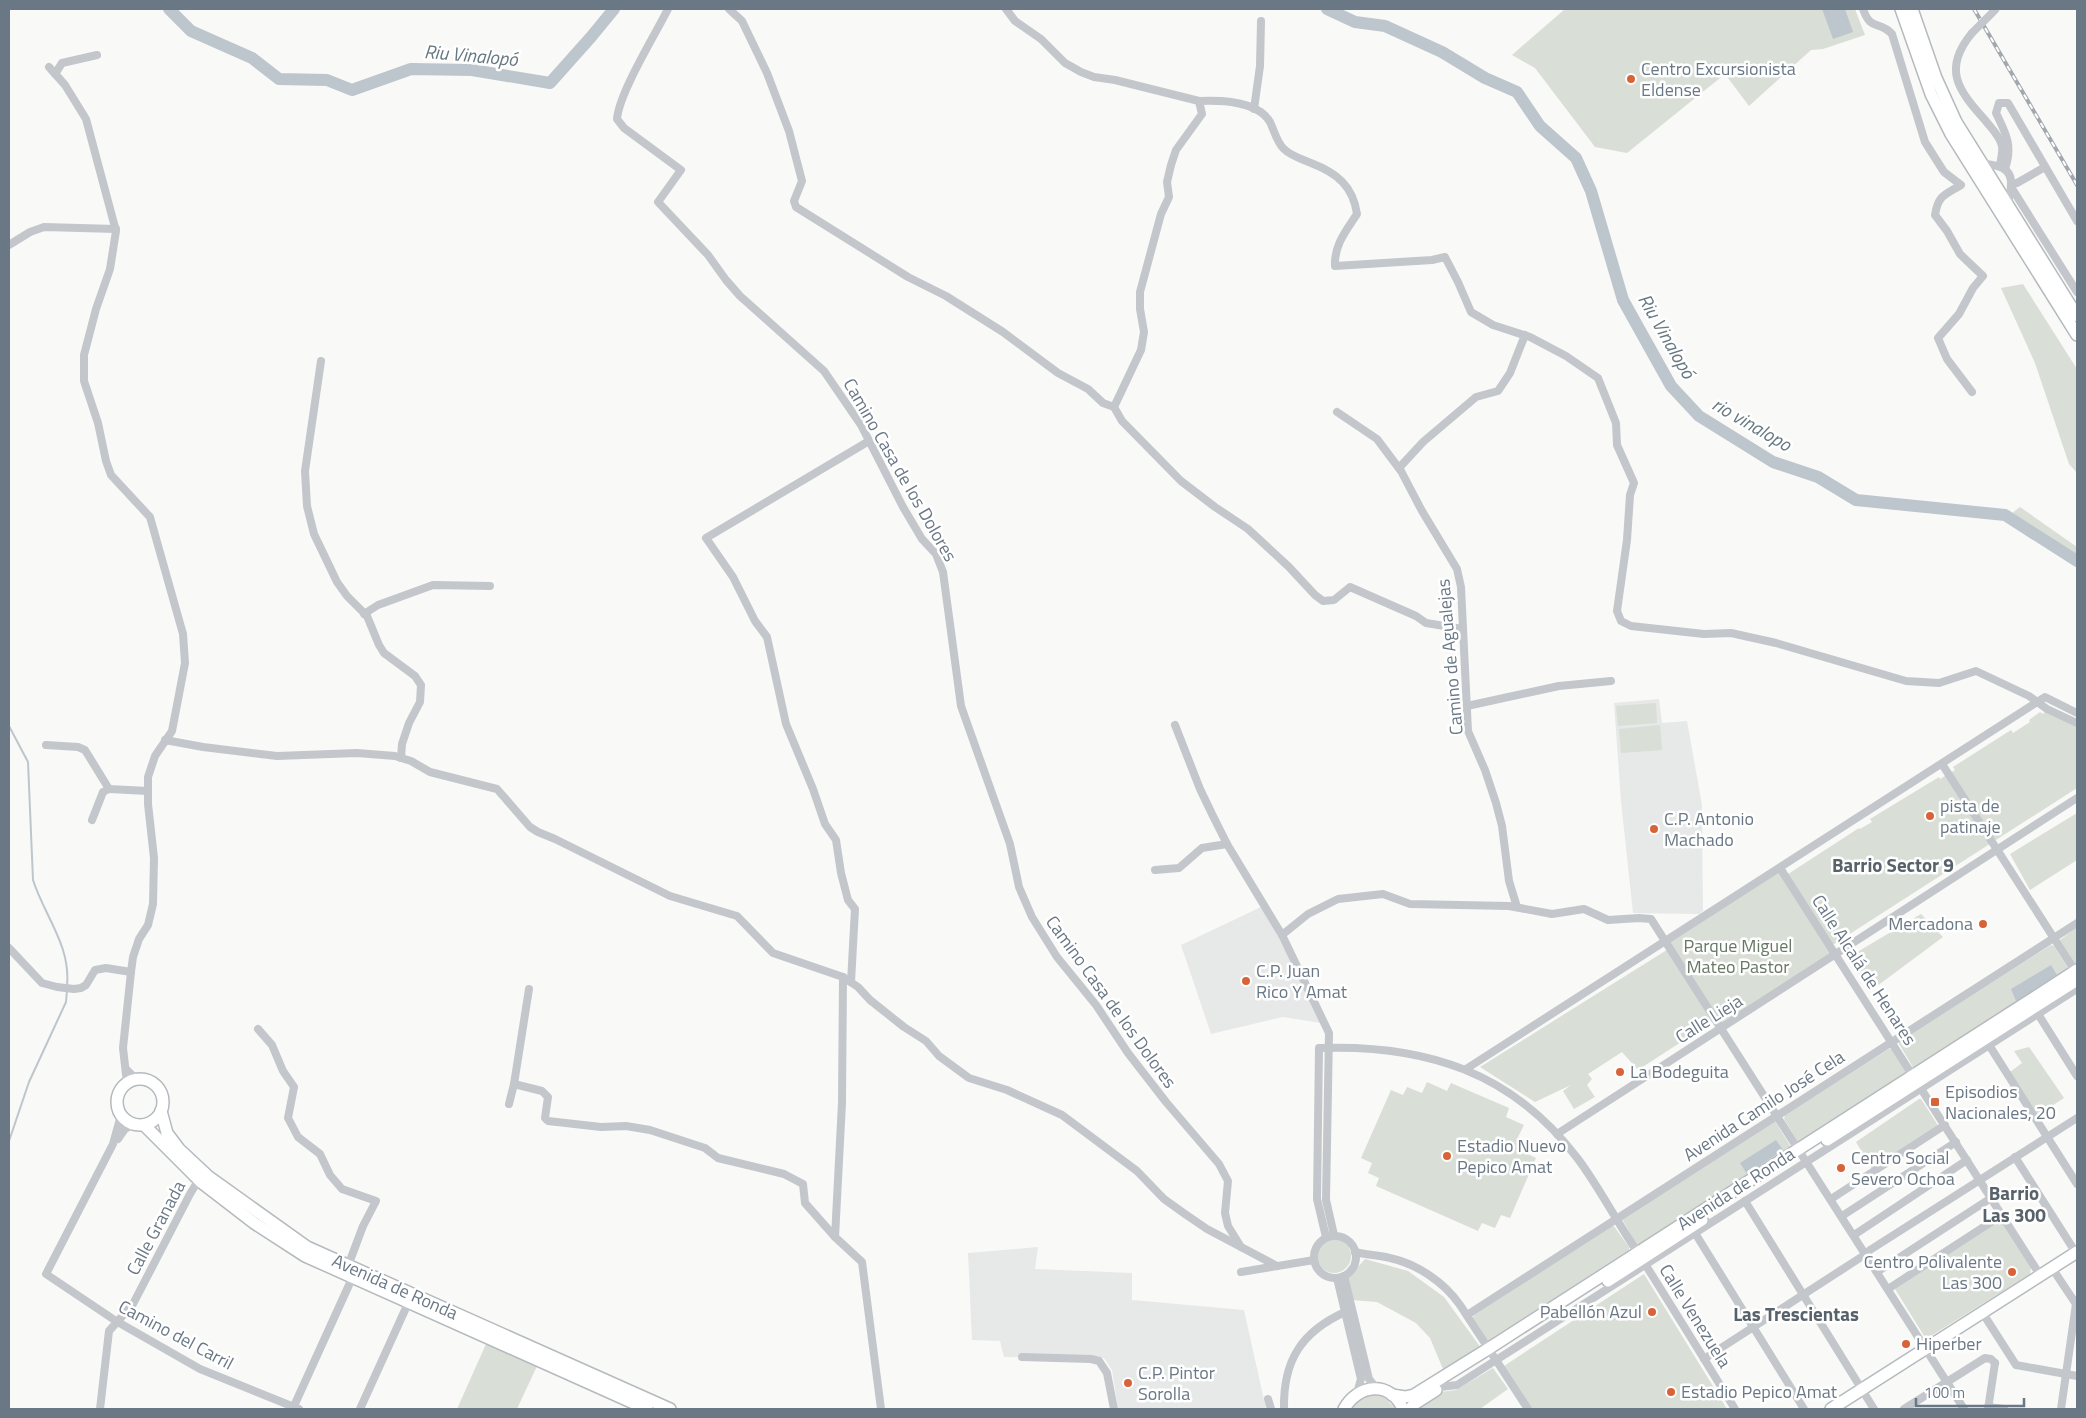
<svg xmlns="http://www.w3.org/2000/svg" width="2086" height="1418" viewBox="0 0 2086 1418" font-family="'Titillium Web',sans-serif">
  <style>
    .built { fill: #e7e8e8 }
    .green { fill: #d9ded6 }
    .water { fill: #bdc6cc }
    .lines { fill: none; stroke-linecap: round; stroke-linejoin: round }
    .stream { stroke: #bdc6cc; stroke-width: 2 }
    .river { stroke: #bdc6cc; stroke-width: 12 }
    .secondary-casing { stroke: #b5babf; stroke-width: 14 }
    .street { stroke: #c3c6ca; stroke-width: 8 }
    .secondary { stroke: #fff; stroke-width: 11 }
    .rail-casing { stroke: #a2a8ae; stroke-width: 4 }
    .rail { stroke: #fff; stroke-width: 2; stroke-dasharray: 5.5; stroke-linecap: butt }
    .street-bridge { stroke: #c3c6ca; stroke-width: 8 }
    .poi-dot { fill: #d86338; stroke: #fff; stroke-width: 2 }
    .labels { text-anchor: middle; stroke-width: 5; stroke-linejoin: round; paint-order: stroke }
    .poi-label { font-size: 18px; fill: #6a7886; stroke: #fff; text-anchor: start }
    .street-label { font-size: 18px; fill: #6a7886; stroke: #fff }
    .park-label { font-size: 18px; fill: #677865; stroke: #fff }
    .water-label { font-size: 19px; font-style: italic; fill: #667881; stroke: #fff }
    .neighbourhood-label { font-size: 19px; font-weight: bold; fill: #58626b; stroke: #fff }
  </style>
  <rect width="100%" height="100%" fill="#f9f9f7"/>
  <!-- built -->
  <g class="built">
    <polygon points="1659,699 1662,723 1687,721 1702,805 1703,911 1699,914 1633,913 1621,801 1614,703"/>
    <polygon points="1261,907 1271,922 1321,1023 1283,1017 1211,1034 1181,945"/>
    <polygon points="1038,1247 1035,1269 1132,1273 1132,1300 1244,1310 1266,1409 1118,1409 1112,1370 1104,1358 1004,1357 1000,1341 972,1340 968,1253"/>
  </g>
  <!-- green -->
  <g class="green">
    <polygon points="1565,9 1855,9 1865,35 1823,49 1811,50 1749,106 1725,74 1627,153 1595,147 1535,68 1512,55"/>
    <polygon points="2023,284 2077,369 2077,473 2069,464 2035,363 2001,288"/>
    <polygon points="2020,507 2077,547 2077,558 2011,514"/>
    <polygon points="1656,703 1657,723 1618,726 1616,706"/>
    <polygon points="2047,709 2077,726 2077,788 1831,946 1837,955 1721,1029 1715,1020 1638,1070 1622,1052 1588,1074 1592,1079 1587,1085 1595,1097 1574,1109 1563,1091 1571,1085 1535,1102 1480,1067 1670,948 1666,941 1780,868 1785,876 1859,828 1860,829 1872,822 1870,819 1939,777 1940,779 1955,770 1953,767 2011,730 2013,733 2030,722 2029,720 2040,712 2043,714"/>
    <polygon points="1660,725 1662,750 1621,753 1619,729"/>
    <polygon points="2077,813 2077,860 2030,890 2010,854"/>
    <polygon points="1921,914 1943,937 1869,992 1849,957"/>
    <polygon points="2077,927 2077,965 2075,964 2060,940"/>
    <polygon points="2051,945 2054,946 2068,968 2067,972 1914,1069 1898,1042"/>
    <polygon points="2029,1047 2064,1098 2038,1115 2010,1072 2022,1063 2014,1051"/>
    <polygon points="1889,1049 1891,1049 1907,1073 1801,1143 1798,1142 1784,1119 1785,1115"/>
    <polygon points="1427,1082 1447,1091 1451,1083 1509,1108 1506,1117 1524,1125 1518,1137 1532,1143 1528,1154 1536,1158 1510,1218 1501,1215 1495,1228 1482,1223 1478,1231 1376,1186 1379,1178 1368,1173 1372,1163 1361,1158 1391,1090 1403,1095 1407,1087 1422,1093"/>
    <polygon points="1919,1099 1921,1099 1939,1127 1872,1169 1856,1142"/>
    <polygon points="1775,1121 1791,1147 1790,1149 1639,1245 1636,1244 1622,1219"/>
    <polygon points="1997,1222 2003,1223 2031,1267 2030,1274 1926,1339 1895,1289"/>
    <polygon points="1613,1225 1629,1247 1629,1250 1488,1341 1473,1318 1474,1315"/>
    <circle cx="1334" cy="1256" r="17"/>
    <polygon points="1365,1259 1408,1271 1444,1297 1481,1348 1443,1369 1430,1338 1416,1323 1377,1302 1352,1300 1348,1278"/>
    <polygon points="1644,1274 1727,1409 1532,1409 1504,1366"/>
    <polygon points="486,1344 537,1366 517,1409 457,1409"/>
    <polygon points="1493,1368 1508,1389 1480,1409 1416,1409 1440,1392 1456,1390"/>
    <path d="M1375,1394L1385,1398L1396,1409H1352C1357,1398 1363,1396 1375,1394Z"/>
  </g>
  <!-- water -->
  <g class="water">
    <polygon points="1822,9 1845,9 1853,32 1833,39"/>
    <polygon points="2051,965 2057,975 2016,1001 2011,989"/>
    <polygon points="1776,1140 1783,1150 1747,1174 1740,1163"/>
  </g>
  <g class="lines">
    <!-- stream -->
    <g class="stream">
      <polyline points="1334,11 1336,9"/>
      <path d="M9,726L28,762L33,880C44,915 71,946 67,985"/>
      <polyline points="9,1141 29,1082 66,1002 67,990"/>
    </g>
    <!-- river -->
    <g class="river">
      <polyline points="169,9 191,31 252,58 279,79 327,80 352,90 411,69 472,70 550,83 591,37 614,9"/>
      <polyline points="1327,9 1355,22 1385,26 1442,52 1485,78 1517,92 1540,126 1576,158 1591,191 1623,300 1671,386 1699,416 1773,462 1818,477 1856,500 2005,515 2077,561"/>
    </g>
    <!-- secondary casing -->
    <g class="secondary-casing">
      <g id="secondary">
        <polyline points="1901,9 1931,94 1951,134 2077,335"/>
        <polyline points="1912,9 1936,78 1956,122 2077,316"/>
        <circle cx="140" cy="1102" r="23"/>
        <polyline points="161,1111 167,1133 179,1149 209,1177 307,1247 670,1409"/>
        <polyline points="144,1125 202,1183 254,1223 305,1256 647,1409"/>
        <polyline points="1827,1140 2077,980"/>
        <polyline points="1608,1281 1702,1220"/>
        <polyline points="1392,1395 1405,1397 1414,1395 1488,1349 2077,970"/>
        <path d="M1344,1409C1358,1384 1390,1380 1403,1409"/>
        <polyline points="1410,1409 1414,1404 1436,1390"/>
        <polyline points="1831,1409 2077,1252"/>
      </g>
    </g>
    <!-- street -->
    <g class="street">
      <path d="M668,9C655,35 619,93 617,119L624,128L681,170L658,202L708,255L726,280L740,296L824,371L861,425L903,507L922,539L936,554L943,572L961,706L1010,844L1019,887L1032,917L1057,957L1096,1005L1128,1053L1166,1102L1219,1164L1228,1181L1225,1213L1228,1226L1241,1247"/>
      <polyline points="729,9 742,21 767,73 789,131 802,181 794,201 796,207 908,277 946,296 1003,332 1058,373 1088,389 1103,403 1114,407"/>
      <polyline points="1006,9 1015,21 1041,39 1065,63 1081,72 1094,77 1115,80 1199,101"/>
      <path d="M1863,9C1871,32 1879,20 1892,34L1925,142L1944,172L1961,185C1945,195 1938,195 1935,215L1947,231L1960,254L1983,276L1973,288L1959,314L1938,338L1947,359L1972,392"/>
      <path d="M1972,33C1942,69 1958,90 1985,120C1991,128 2000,136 2002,146C2003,152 2001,159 2000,165"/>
      <polyline points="49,67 65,85 86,119 116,231 110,269 96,309 84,355 84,381 98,423 106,461 111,475 150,517 183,634 185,663 172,731 155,756 148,777 148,804 154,858 153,904 148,925 139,939 133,957 131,972"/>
      <polyline points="55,74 62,63 97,55"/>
      <polyline points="1254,109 1260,66 1261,21"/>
      <path d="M1980,163C1995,165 2013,166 2011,186C2011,193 2008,199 2008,206"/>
      <path d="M2005,169C2013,145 2006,134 1996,113L1999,103H2008L2077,221"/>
      <polyline points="2011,184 2017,183 2045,167"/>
      <polyline points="2011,187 2077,292"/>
      <polyline points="9,245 30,232 44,227 116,229"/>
      <polyline points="321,361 305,471 307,506 314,534 337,582 347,596 367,616 379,645 384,653 415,676 421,685 420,702 409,723 402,744 401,758"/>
      <polyline points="1337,412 1377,439 1401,471 1422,511 1457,569 1461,587 1468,731 1485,770 1496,803 1502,826 1509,881 1517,907"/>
      <polyline points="1399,468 1423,442 1476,397 1498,391 1510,373 1525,335"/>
      <polyline points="364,614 378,605 433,585 490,586"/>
      <path d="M1463,629L1426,623L1416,616L1350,587L1334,600L1323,601L1315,595L1289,567L1248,529L1215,507L1181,481L1122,421L1114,407L1141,350L1144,332L1140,309V292L1161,214L1169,197L1167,182L1171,165L1176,150L1202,114L1199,101C1220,100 1258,101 1270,122C1274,130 1277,143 1284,149C1291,156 1302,159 1311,163C1337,173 1353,186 1357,214C1346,231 1334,245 1335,266L1432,260L1445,257L1458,282L1471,312L1493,325L1530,337L1566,356L1598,378L1616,423L1617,445L1634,483L1630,495L1627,540L1617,611L1621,621L1631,626L1704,634L1731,633L1776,643L1906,681L1939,683L1976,671L2029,696L2047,709L2077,723"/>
      <polyline points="1467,706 1559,686 1611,681"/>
      <polyline points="1175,725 1200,789 1212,814 1227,844 1282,935 1329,1033 1326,1200 1334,1235"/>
      <polyline points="165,740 203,747 277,756 357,753 395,756 411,761 430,772 497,789 530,827 538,832 555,839 670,896 737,916 773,953 843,977 858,987 870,1000 904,1027 926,1041 939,1056 969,1078 1007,1090 1062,1115 1137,1171 1164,1199 1185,1214 1207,1229 1277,1266"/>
      <polyline points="46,745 78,747 85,750 109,789 148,791"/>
      <polyline points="1942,764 2077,974"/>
      <polyline points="92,820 103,792 109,789"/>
      <polyline points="1780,868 2040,1275"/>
      <polyline points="1155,870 1179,868 1202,848 1227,844"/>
      <polyline points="1282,935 1308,914 1338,899 1383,894 1410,904 1509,906 1552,914 1584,909 1608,920 1639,918 1651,919 1964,1409"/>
      <polyline points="9,948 42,983 57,987 74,989 81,988 86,985 95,970 106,968 131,972 123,1048 127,1083"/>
      <polyline points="843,977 842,1103 835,1237 862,1262 881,1409"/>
      <polyline points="851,982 855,909 848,900 841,873 836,840 825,824 813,789 786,724 767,637 755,621 733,577 706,538 869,441"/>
      <polyline points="2038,1014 2077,1076"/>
      <polyline points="258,1029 272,1045 283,1071 294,1087 288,1118 298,1137 320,1154 330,1175 342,1189 376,1201 363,1226 348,1266"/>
      <polyline points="1989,1045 2077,1184"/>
      <polyline points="1466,1069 2045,697 2077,713"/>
      <polyline points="127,1070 136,1079"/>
      <polyline points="514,1084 529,989"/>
      <polyline points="509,1104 514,1084 542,1091 548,1097 545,1118 548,1121 601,1127 626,1126 650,1130 705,1148 718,1158 784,1174 803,1184 805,1203 835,1237"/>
      <polyline points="121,1115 113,1144 46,1274 116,1321 200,1369 299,1409"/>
      <polyline points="1557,1134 2077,798"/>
      <polyline points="118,1139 125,1129 134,1124"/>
      <polyline points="2015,1157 2076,1253"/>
      <polyline points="1831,1199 1945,1125"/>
      <polyline points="1745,1201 1874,1409"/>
      <polyline points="1842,1216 1956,1142"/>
      <polyline points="1695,1233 1804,1409"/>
      <polyline points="1854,1235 1967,1160"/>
      <circle cx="1335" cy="1257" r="21"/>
      <path d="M1326,1237L1317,1199L1319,1048C1425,1044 1513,1072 1578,1159C1596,1183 1611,1211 1627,1236C1664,1293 1699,1351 1735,1409"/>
      <path d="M1355,1252C1367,1255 1379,1255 1390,1258C1417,1264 1444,1282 1460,1305L1528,1409"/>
      <polyline points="2052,1268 2076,1304 2061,1409"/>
      <polyline points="1241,1272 1314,1260"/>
      <polyline points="1877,1272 1991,1198"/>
      <polyline points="1344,1276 1369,1379 1377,1389"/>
      <polyline points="1337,1278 1361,1379 1357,1393"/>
      <polyline points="1888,1289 2002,1215"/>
      <polyline points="1982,1312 2016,1365 2077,1376"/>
      <polyline points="1467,1315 2077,923"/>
      <polyline points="1022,1357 1091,1359 1099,1361 1107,1373 1114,1409"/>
      <polyline points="1704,1359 1866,1254 1870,1250 2077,1118"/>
      <polyline points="1440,1387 1457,1385 2077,989"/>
      <polyline points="1268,1399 1271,1409"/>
      <polyline points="294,1406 354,1274"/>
      <polyline points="1988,1407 2004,1409"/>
      <polyline points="100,1409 109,1331 133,1304 190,1194 201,1176"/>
      <polyline points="360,1409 410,1299"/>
      <path d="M1284,1409C1283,1361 1301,1332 1345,1312"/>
      <polyline points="1904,1409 1985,1358 1991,1359 1995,1363"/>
      <polyline points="1988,1409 1995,1363"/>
    </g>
    <!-- secondary -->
    <use href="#secondary" class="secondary"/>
    <!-- rail casing -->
    <g class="rail-casing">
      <polyline id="rail" points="1974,9 2077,185"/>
    </g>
    <!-- rail -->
    <use href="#rail" class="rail"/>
    <!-- street-bridge -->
    <polyline class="street-bridge" points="1972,33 1995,10"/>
  </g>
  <!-- markers -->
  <g class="poi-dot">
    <circle cx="1631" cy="79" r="5"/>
    <circle cx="1930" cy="816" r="5"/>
    <circle cx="1654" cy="829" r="5"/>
    <circle cx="1983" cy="924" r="5"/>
    <circle cx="1246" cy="981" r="5"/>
    <circle cx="1620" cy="1072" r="5"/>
    <rect x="1930" y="1097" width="10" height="10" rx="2.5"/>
    <circle cx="1447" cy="1156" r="5"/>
    <circle cx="1841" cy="1168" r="5"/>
    <circle cx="2012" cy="1272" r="5"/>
    <circle cx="1652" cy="1312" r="5"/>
    <circle cx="1906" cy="1344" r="5"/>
    <circle cx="1128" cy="1383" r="5"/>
    <circle cx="1671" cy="1392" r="5"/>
  </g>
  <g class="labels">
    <!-- poi labels -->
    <g class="poi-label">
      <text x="1641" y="75">Centro Excursionista<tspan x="1641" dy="21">Eldense</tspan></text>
      <text x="1940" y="812">pista de<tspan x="1940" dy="21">patinaje</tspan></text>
      <text x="1664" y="825">C.P. Antonio<tspan x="1664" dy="21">Machado</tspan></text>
      <text x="1973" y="930" text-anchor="end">Mercadona</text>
      <text x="1256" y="977">C.P. Juan<tspan x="1256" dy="21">Rico Y Amat</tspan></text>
      <text x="1630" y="1078">La Bodeguita</text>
      <text x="1945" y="1098">Episodios<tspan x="1945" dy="21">Nacionales, 20</tspan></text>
      <text x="1457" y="1152">Estadio Nuevo<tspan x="1457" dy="21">Pepico Amat</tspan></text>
      <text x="1851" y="1164">Centro Social<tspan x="1851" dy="21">Severo Ochoa</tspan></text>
      <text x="2002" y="1268" text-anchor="end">Centro Polivalente<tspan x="2002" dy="21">Las 300</tspan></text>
      <text x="1642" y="1318" text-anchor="end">Pabellón Azul</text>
      <text x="1916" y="1350">Hiperber</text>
      <text x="1138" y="1379">C.P. Pintor<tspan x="1138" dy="21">Sorolla</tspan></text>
      <text x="1681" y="1398">Estadio Pepico Amat</text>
    </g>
    <!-- street labels -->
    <g class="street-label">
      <text transform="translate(900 470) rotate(60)" y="6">Camino Casa de los Dolores</text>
      <text transform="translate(1450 657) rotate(-95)" y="6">Camino de Agualejas</text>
      <text transform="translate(1864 970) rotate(57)" y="6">Calle Alcalá de Henares</text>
      <text transform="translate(1111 1002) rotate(54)" y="6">Camino Casa de los Dolores</text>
      <text transform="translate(1709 1019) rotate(-32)" y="6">Calle Lieja</text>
      <text transform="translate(1764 1106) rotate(-33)" y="6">Avenida Camilo José Cela</text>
      <text transform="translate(1736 1189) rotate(-33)" y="6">Avenida de Ronda</text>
      <text transform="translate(156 1228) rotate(-62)" y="6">Calle Granada</text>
      <text transform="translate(395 1287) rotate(24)" y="6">Avenida de Ronda</text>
      <text transform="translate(1695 1316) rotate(58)" y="6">Calle Venezuela</text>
      <text transform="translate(176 1335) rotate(28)" y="6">Camino del Carril</text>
    </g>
    <!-- park labels -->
    <g class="park-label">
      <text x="1738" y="952">Parque Miguel<tspan x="1738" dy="21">Mateo Pastor</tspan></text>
    </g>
    <!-- water labels -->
    <g class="water-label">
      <text transform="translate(471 55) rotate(5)" y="7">Riu Vinalopó</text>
      <text transform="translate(1667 336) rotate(60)" y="7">Riu Vinalopó</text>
      <text transform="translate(1752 424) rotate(30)" y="7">rio vinalopo</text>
    </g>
    <!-- neighbourhood labels -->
    <g class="neighbourhood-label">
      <text x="1893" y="872">Barrio Sector 9</text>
      <text x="2014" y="1200">Barrio<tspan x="2014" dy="22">Las 300</tspan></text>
      <text x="1796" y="1321">Las Trescientas</text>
    </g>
  </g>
  <!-- border -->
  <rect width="2086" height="1418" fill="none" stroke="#6a7886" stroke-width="20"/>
  <!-- scale -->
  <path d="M1916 1398v8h108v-8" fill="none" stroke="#6a7886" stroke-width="2.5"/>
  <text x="1924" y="1398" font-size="15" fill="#6a7886" stroke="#ffffff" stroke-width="4" paint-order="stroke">100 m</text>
</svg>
